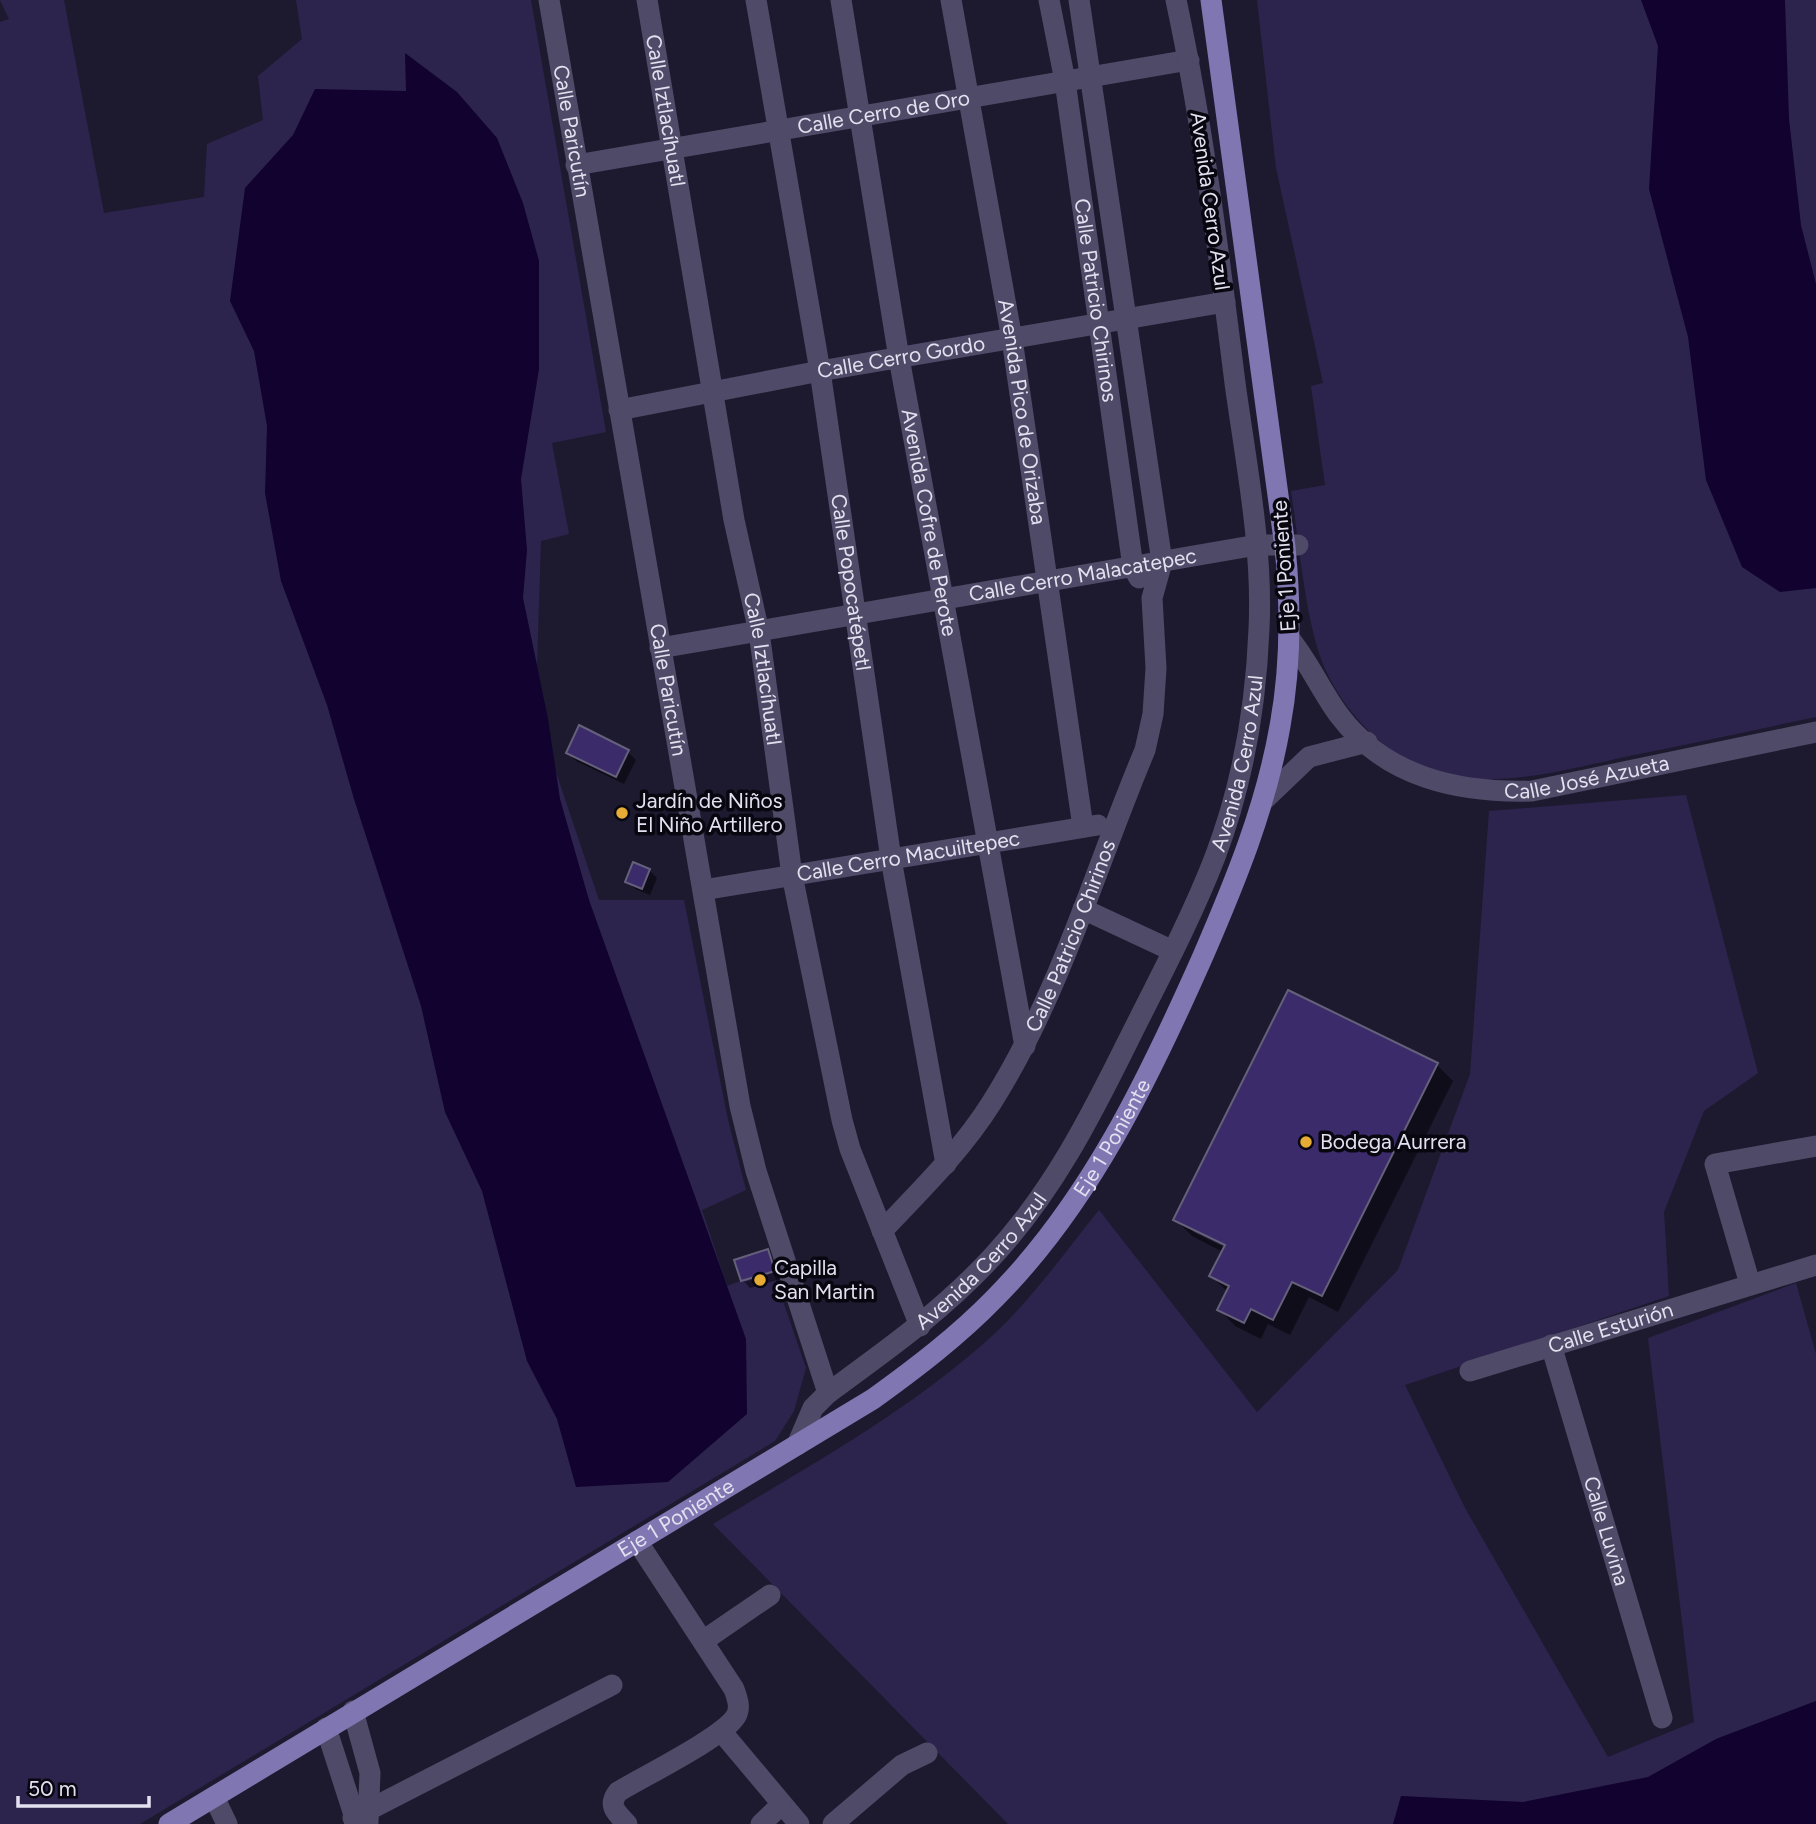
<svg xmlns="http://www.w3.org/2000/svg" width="1816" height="1824" viewBox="0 0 1816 1824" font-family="Figtree,sans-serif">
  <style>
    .green { fill: #2d244d }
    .water { fill: #11022f }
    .shadow { fill: #0007; fill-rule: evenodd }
    .building { fill: #3b2b6b; stroke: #65617b; stroke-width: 2 }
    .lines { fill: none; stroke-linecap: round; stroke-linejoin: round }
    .minor { stroke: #4f4a67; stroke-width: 21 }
    .major { stroke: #8076b2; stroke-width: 21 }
    .poi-dot { fill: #e6ac36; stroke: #08060f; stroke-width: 2.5 }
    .labels { text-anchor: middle; stroke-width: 7; stroke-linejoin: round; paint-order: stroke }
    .street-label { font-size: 21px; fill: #e3e1f0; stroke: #08060f }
    .poi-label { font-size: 21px; fill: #e3e1f0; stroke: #08060f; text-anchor: start }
  </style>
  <rect width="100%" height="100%" fill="#1d1a2f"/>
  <!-- green -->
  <g class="green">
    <polygon points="0,0 64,0 104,213 204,197 207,144 263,120 258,76 302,39 296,0 531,0 606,432 552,443 569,534 541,541 537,665 524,604 517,656 599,900 684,900 728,1120 746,1190 702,1210 727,1286 772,1269 806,1368 794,1411 775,1441 140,1824 0,1824 0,22 9,19"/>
    <path d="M1257,0H1816V717C1755,730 1694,743 1634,755C1578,767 1500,789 1444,775C1391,762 1343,713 1323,664C1305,619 1299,541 1291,491L1325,485L1311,386L1323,383L1276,168Z"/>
    <path d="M1686,795L1758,1073L1704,1111L1664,1212L1669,1296L1405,1385L1465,1508L1608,1757L1694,1722L1648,1338L1796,1283L1816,1354V1701L1716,1739L1816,1824H1008L713,1524C809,1466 908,1412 992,1336C1032,1299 1065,1252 1099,1210L1257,1412L1398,1270L1470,1074L1489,811Z"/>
  </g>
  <!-- water -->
  <g class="water">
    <polygon points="1641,0 1785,0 1789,119 1801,225 1816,284 1816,588 1780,592 1742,567 1706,480 1688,337 1649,189 1658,46"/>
    <polygon points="405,53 457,92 497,138 523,203 539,261 539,369 521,479 527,550 523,598 548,719 560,799 589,900 746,1339 747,1414 668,1482 576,1487 557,1419 527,1361 482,1191 445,1112 421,1006 354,799 327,705 281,581 265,493 267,426 254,351 230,301 245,188 293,135 315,89 406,91"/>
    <polygon points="1816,1701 1816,1824 1393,1824 1401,1796 1523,1802 1648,1777 1716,1739"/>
  </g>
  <!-- shadow -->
  <g class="shadow">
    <polygon points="628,752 636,760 624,784 576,761 568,753"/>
    <polygon points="649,870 657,878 650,895 635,889 627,881"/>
    <path d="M1437,1065L1453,1081L1338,1312L1309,1297L1290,1335L1268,1324L1261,1339L1235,1326L1219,1309L1228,1292L1211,1276L1223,1252L1192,1236L1176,1220ZM1193,1228L1233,1247L1232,1251L1193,1232Z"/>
    <polygon points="767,1251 778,1268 745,1278 745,1282 779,1271 781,1279 750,1288 743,1280"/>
  </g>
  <!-- building -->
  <g class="building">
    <polygon points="579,725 629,750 616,777 566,753"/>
    <polygon points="633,862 650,869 642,889 625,882"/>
    <polygon points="1288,990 1438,1063 1322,1296 1292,1282 1273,1320 1251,1309 1244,1323 1217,1310 1229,1286 1209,1276 1225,1245 1173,1220"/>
    <polygon points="768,1249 775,1271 741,1281 734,1260"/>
  </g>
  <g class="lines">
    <!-- minor -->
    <g class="minor">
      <path id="s1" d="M549,0L740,1106L756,1171L828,1393L813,1408L797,1445"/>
      <path id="s2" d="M647,0L734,520L759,632L792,875L842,1120L850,1149L920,1326"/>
      <path id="s3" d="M756,0L820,371L891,859L946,1164"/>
      <path id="s4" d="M841,0L899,358L1025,1046"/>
      <path id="s5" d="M951,0L1012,339L1083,827"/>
      <path id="s6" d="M1049,0L1065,81L1133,567L1139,578"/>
      <path id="s7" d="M576,165L1189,60"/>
      <path id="s8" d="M619,410L820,371L1225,302"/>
      <path id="s9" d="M1289,638C1309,662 1321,691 1339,715C1386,778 1459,793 1532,791L1816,732"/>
      <path id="s10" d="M660,648L1257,545H1298"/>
      <polyline points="1263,801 1309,757 1367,742"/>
      <path id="s11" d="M703,890L1098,825"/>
      <polyline points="1083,909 1173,951"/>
      <path id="s12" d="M882,1231C921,1190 962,1150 992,1102C1060,994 1096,866 1145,750L1153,714L1156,668L1152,598L1162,562L1079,0"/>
      <polyline points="1750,1284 1715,1164 1816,1146"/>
      <path id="s13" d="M1551,1345L1662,1718"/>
      <path id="s14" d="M1470,1371L1816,1265"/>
      <path id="s15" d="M828,1393C887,1350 945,1309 994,1255C1053,1191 1091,1116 1129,1039C1159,979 1191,919 1215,857C1242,786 1256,705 1259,629C1263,547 1246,464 1235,383C1219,255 1203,126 1176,0"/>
      <polyline points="703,1641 770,1595"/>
      <polyline points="353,1711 370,1773 368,1822"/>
      <polyline points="326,1728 357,1824"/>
      <polyline points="721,1731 799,1824"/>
      <polyline points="214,1797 227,1824"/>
      <polyline points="353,1818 612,1685"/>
      <path d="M627,1824C617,1813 607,1806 618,1792C642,1777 724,1737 736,1716C741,1707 737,1698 734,1689L637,1541"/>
      <polyline points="761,1824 781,1805"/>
      <polyline points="833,1824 902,1765 927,1753"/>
    </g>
    <!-- major -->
    <path class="major" id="s16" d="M169,1824L873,1399C916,1368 958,1336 995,1298C1090,1202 1149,1078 1203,956C1235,882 1266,807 1280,726C1291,667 1291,607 1285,547L1211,0"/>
  </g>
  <!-- markers -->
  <g class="poi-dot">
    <circle cx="622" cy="813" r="7"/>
    <circle cx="1306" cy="1142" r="7"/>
    <circle cx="760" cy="1280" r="7"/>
  </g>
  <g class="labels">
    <!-- street labels -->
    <g class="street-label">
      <text dy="7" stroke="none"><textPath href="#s2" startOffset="112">Calle Iztlacíhuatl</textPath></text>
      <text dy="7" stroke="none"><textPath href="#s7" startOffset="312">Calle Cerro de Oro</textPath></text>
      <text dy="7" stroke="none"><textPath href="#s1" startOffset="133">Calle Paricutín</textPath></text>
      <text transform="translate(1210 201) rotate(82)" y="7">Avenida Cerro Azul</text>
      <text dy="7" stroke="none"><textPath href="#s6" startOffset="304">Calle Patricio Chirinos</textPath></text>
      <text dy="7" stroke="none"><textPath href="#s8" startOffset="287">Calle Cerro Gordo</textPath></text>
      <text dy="7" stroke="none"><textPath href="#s5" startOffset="418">Avenida Pico de Orizaba</textPath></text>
      <text dy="7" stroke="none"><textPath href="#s4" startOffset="530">Avenida Cofre de Perote</textPath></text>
      <text transform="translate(1284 566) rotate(-94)" y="7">Eje 1 Poniente</text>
      <text dy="7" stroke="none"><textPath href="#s10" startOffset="429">Calle Cerro Malacatepec</textPath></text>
      <text dy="7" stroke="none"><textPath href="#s3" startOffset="590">Calle Popocatépetl</textPath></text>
      <text dy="7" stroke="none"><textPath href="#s2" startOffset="679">Calle Iztlacíhuatl</textPath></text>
      <text dy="7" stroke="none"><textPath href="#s1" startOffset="700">Calle Paricutín</textPath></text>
      <text dy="7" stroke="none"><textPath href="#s15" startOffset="770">Avenida Cerro Azul</textPath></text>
      <text dy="7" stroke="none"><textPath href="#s9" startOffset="364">Calle José Azueta</textPath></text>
      <text dy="7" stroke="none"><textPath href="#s11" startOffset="208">Calle Cerro Macuiltepec</textPath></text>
      <text dy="7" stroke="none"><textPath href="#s12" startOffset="354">Calle Patricio Chirinos</textPath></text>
      <text dy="7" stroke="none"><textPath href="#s16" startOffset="1180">Eje 1 Poniente</textPath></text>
      <text dy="7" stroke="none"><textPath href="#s15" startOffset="203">Avenida Cerro Azul</textPath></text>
      <text dy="7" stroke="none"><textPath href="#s14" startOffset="147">Calle Esturión</textPath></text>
      <text dy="7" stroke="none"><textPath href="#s16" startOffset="592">Eje 1 Poniente</textPath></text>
      <text dy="7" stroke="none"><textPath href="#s13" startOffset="194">Calle Luvina</textPath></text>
    </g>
    <!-- poi labels -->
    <g class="poi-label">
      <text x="636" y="808">Jardín de Niños<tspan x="636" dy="24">El Niño Artillero</tspan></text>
      <text x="1320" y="1149">Bodega Aurrera</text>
      <text x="774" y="1275">Capilla<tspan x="774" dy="24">San Martin</tspan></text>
    </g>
  </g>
  <!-- scale -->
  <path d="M18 1796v10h131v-10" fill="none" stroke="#e3e1f0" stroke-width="3.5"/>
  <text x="28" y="1796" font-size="21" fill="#e3e1f0" stroke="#08060f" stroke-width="5" paint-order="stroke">50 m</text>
</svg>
